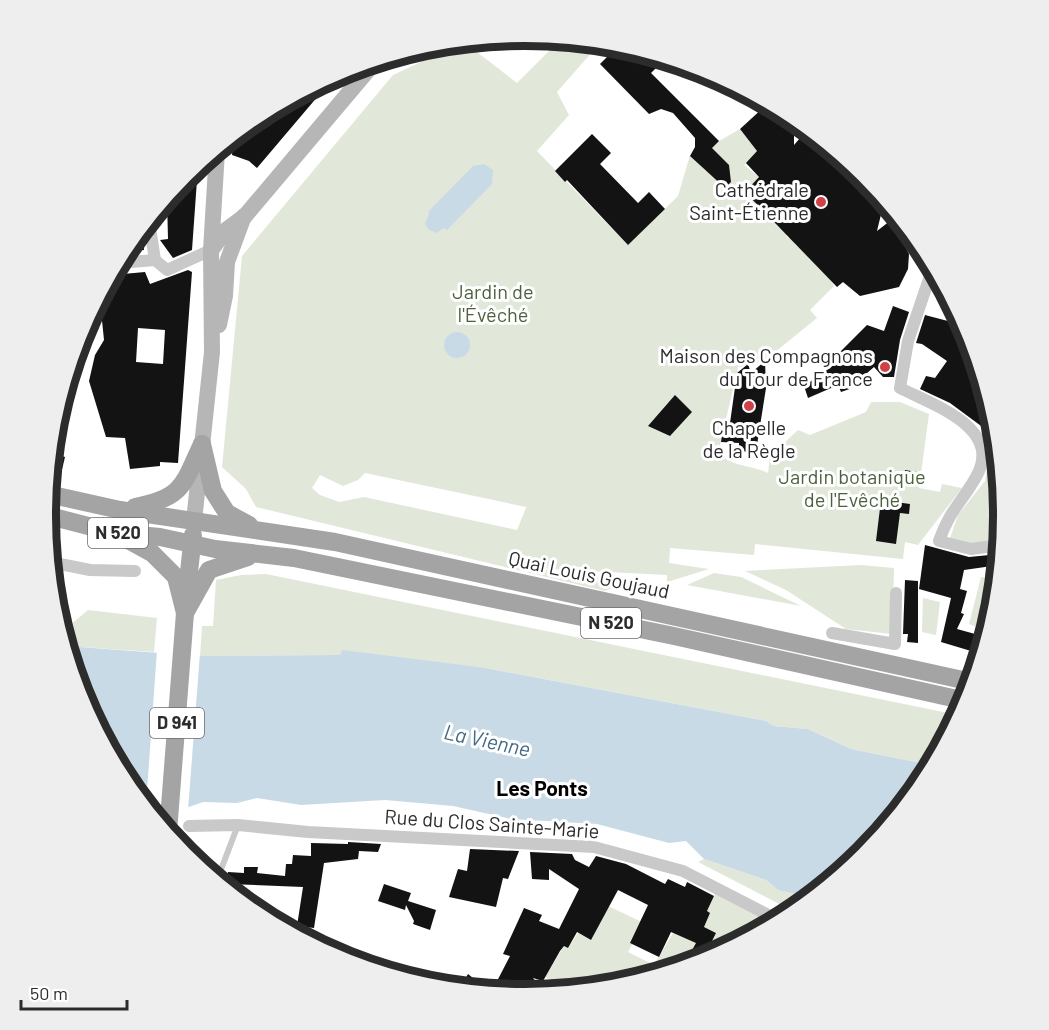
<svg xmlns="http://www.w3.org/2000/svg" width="1049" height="1030" viewBox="0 0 1049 1030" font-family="Barlow,sans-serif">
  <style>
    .green { fill: #e1e8da; fill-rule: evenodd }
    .water { fill: #c8dae6 }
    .pier { fill: #fff }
    .building { fill: #131313; fill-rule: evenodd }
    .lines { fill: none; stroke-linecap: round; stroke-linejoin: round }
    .lane { stroke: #c9c9c9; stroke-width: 6 }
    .street { stroke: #c9c9c9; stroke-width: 12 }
    .secondary { stroke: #b6b6b6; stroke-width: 16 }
    .primary { stroke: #a4a4a4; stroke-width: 18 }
    .primary-bridge { stroke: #a4a4a4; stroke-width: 18 }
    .poi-dot { fill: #d04047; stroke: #fff; stroke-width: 2 }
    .labels { text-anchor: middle; stroke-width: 6; stroke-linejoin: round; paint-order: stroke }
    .shield { fill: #fff; stroke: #6b6b6b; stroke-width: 1.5 }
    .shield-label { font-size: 18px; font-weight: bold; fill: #2c2c2c }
    .poi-label { font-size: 20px; fill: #2c2c2c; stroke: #fff; text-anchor: end }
    .park-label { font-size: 20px; fill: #4e613f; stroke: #fff }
    .street-label { font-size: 20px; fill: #2c2c2c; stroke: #fff }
    .water-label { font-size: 21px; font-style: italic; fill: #446983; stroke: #fff }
    .neighbourhood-label { font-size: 21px; font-weight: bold; fill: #000; stroke: #fff }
    .rim { fill: none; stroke: #2c2c2c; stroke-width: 8 }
  </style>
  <rect width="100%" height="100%" fill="#fff"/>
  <!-- green -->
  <g class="green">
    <path d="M560,40L600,43L557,92L569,115L537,151L628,245L678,196L690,155L706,171L729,165L712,148L719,141L740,129L757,151L749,163L744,165L759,177L747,194L750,197L753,194L759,201L756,204L759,207L763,204L769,217L772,215L778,221L775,224L779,228L782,225L789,232L786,235L788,238L791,235L796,246H800L809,256V260L811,258L825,271L834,286L810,310L817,318L764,361L738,367L719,450C726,467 753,465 768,473L770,456L798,430L810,435L866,412L871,402H900L929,414L919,488L940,492L942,484L962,488L918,545L905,542L903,559L755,544L754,555L670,548L669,563L709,569L667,582V572V575L529,568L635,579L605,591L256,507L246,489L222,467L242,256L393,75L464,42L517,83ZM365,473L526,507V508L517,530L364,497L339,502L320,495L312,488L320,475L343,486L358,480Z"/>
    <polygon points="998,454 1003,515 1001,543 978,545 950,538 958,515 985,481 989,455"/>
    <polygon points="861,565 894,568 892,634 846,629 786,590 745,571"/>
    <polygon points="999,565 994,609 987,631 969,624 981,577 989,578 987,568"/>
    <polygon points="714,573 741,577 801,606 687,585"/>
    <polygon points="266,574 958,715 931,765 851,749 808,729 774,726 766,721 480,667 342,651 340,655 200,656 202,626 213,626 216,580 241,575"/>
    <polygon points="923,598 940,602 936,635 922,632"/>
    <polygon points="88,610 157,618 154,652 66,646 62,632"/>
    <polygon points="704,859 766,880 778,890 810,898 793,911 698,862"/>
    <polygon points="715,894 772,923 723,949 711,943 716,933 704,927 710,913 707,911"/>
    <polygon points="608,906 644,923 628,952 654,965 673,933 721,951 691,963 687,961 684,965 618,985 544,992 550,980 545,977 564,946 568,948 578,933 591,940"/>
  </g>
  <!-- water -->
  <g class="water">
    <polygon points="484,164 493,170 492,184 447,230 444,228 436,233 428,229 425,224 429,214 428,212 473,166"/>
    <circle cx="457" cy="345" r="13"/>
    <path d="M66,646L200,656L340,655L342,650L480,667L766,721L774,726L808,729L851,749L931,765L923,781L863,854L807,897L778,890L766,880L704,859L686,841L669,843L597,824L511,819L453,806L385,800L301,805L257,798L237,803L203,802L189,807L145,804C107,758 83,702 66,646Z"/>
  </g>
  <!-- pier -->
  <polygon class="pier" points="157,650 200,653 188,810 146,805"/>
  <!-- building -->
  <g class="building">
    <polygon points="619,45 665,59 651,73 719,141 712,148 729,165 731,182 725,188 690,156 695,147 695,138 673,113 661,109 649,114 600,64"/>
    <polygon points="335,76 257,168 249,161 232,155 233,138 259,117"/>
    <polygon points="764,107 784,128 792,118 794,119 794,145 807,130 861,185 859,173 863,177 884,202 877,231 895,217 894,225 909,254 908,269 899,287 860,296 843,282 837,287 745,192 759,177 746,163 757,151 740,129"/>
    <polygon points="592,134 611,153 600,164 638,203 649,192 665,209 628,245 567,180 565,182 555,171"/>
    <polygon points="198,166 192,250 173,258 160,240 168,239 167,199"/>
    <polygon points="142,230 144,250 125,252 126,249"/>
    <path d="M188,270L192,272L178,463L160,462V466L130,469L125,438L106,437L89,381L95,355L104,340L100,301L113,299L112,275L145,272L150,284ZM138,328L165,330L163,364L136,362Z"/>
    <polygon points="893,306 909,312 900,340 894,377 883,377 874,367 859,380 861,385 841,392 838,385 808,398 804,386 845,357 840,352 867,325 884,331"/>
    <polygon points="925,315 963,325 994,422 996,437 950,403 920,389 926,376 935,378 947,361 922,344 916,343"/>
    <polygon points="765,361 766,388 757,445 751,444 750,452 739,451 739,443 721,442 724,422 730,423 737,373 748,364 751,373"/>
    <polygon points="675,395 692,412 670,436 648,426"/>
    <polygon points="52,453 65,457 60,478 49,475"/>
    <polygon points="905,470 917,472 915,483 904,482"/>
    <polygon points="881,500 910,504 909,514 900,513 896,544 876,541"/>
    <polygon points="925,545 969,557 1000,554 999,565 964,570 960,589 967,591 961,613 964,614 957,629 986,637 981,654 941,642 951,598 919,589"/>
    <polygon points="905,580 918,581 918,643 907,642 908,634 903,634"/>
    <polygon points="348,842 381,844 378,852 359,851 358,859 324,863 314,928 297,926 303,887 228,884 228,872 244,873 244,867 258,867 257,873 285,876 286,864 292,864 293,855 311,856 311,843 348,844"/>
    <polygon points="470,849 519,851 508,879 503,878 496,907 449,897 458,869 467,871"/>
    <polygon points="530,852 572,854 575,860 589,867 596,856 626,864 665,884 668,879 685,887 687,882 714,896 707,911 710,913 704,927 716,933 710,945 714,947 709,957 684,965 696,943 671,932 659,957 630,943 648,905 618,890 591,940 577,932 568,948 564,946 560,951 543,981 533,978 544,992 527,994 494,987 510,956 503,954 524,908 542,915 539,921 559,929 579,889 549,869 549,880 532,879"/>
    <polygon points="384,884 411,893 408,901 436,910 430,930 413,924 414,921 406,905 405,910 378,901"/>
    <polygon points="468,974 489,991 460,988"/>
  </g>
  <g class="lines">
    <!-- lane -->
    <polyline class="lane" points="217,880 238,825"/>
    <!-- street -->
    <g class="street">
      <polyline points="149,221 155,260 167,270 211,250"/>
      <polyline points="901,222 930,276 953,306"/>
      <polyline points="119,263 155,260"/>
      <path d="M935,272L930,276L908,341L900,388C933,405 1004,428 976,477C962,502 949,511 939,541L971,549L1001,545"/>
      <polyline points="50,562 90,570 135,571"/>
      <polyline points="832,633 895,644 896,593"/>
      <polyline points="189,826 238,825 308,832 594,847 683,871 778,920"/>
    </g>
    <!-- secondary -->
    <g class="secondary">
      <polyline points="212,249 226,230 245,216 374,63"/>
      <polyline points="219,325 225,296 227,262 244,216"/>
      <polyline points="194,521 212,352 211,250 217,151"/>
    </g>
    <!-- primary -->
    <g class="primary">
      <polyline points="202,444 213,491 227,513 249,525"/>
      <polyline points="48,494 120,510 335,542 972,682"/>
      <path d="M135,507C183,498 183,485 202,444"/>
      <polyline points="46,515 115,533 160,537 215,549 294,558 674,636 966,701"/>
      <polyline points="121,536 152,553 176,577 185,613"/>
      <polyline points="186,600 193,535"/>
      <polyline points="185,613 209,570 248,557"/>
    </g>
    <!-- primary-bridge -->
    <polyline class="primary-bridge" points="168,832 185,613"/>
  </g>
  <!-- markers -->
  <g class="poi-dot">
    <circle cx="821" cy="202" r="6"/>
    <circle cx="885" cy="367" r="6"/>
    <circle cx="749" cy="406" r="6"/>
  </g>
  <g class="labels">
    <!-- shield labels -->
    <g class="shield">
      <rect x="88" y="518" width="60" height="30" rx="4.5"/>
      <rect x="581" y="608" width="60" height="30" rx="4.5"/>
      <rect x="150" y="708" width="54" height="30" rx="4.5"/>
    </g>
    <g class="shield-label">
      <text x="118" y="539">N 520</text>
      <text x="611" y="629">N 520</text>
      <text x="177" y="729">D 941</text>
    </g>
    <!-- poi labels -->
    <g class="poi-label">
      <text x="809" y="197">Cathédrale<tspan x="809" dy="23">Saint-Étienne</tspan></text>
      <text x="873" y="363">Maison des Compagnons<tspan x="873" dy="23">du Tour de France</tspan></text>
      <text x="749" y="435" text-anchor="middle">Chapelle<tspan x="749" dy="23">de la Règle</tspan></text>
    </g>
    <!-- park labels -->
    <g class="park-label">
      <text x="493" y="299">Jardin de<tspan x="493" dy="23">l'Évêché</tspan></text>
      <text x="852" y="484">Jardin botanique<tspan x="852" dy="23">de l'Evêché</tspan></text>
    </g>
    <!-- street labels -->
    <g class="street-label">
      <text transform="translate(589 575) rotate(12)" y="7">Quai Louis Goujaud</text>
      <text transform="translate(492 824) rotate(4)" y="7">Rue du Clos Sainte-Marie</text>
    </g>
    <!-- water labels -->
    <g class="water-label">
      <text transform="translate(487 741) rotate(12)" y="7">La Vienne</text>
    </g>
    <!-- neighbourhood labels -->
    <g class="neighbourhood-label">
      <text x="542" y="796">Les Ponts</text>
    </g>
  </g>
  <!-- crop -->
  <path d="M0 0H1049V1030H0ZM524 46H525A468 468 0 0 1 993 514V516A468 468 0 0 1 525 984H524A468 468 0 0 1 56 516V514A468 468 0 0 1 524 46Z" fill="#eee" fill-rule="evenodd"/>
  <path class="rim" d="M524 46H525A468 468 0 0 1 993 514V516A468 468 0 0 1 525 984H524A468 468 0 0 1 56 516V514A468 468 0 0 1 524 46Z"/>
  <!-- scale -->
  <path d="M21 1000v9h106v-9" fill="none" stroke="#2c2c2c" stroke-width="3"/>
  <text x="30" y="1000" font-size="18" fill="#2c2c2c" stroke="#ffffff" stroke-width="4.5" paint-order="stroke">50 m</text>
</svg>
